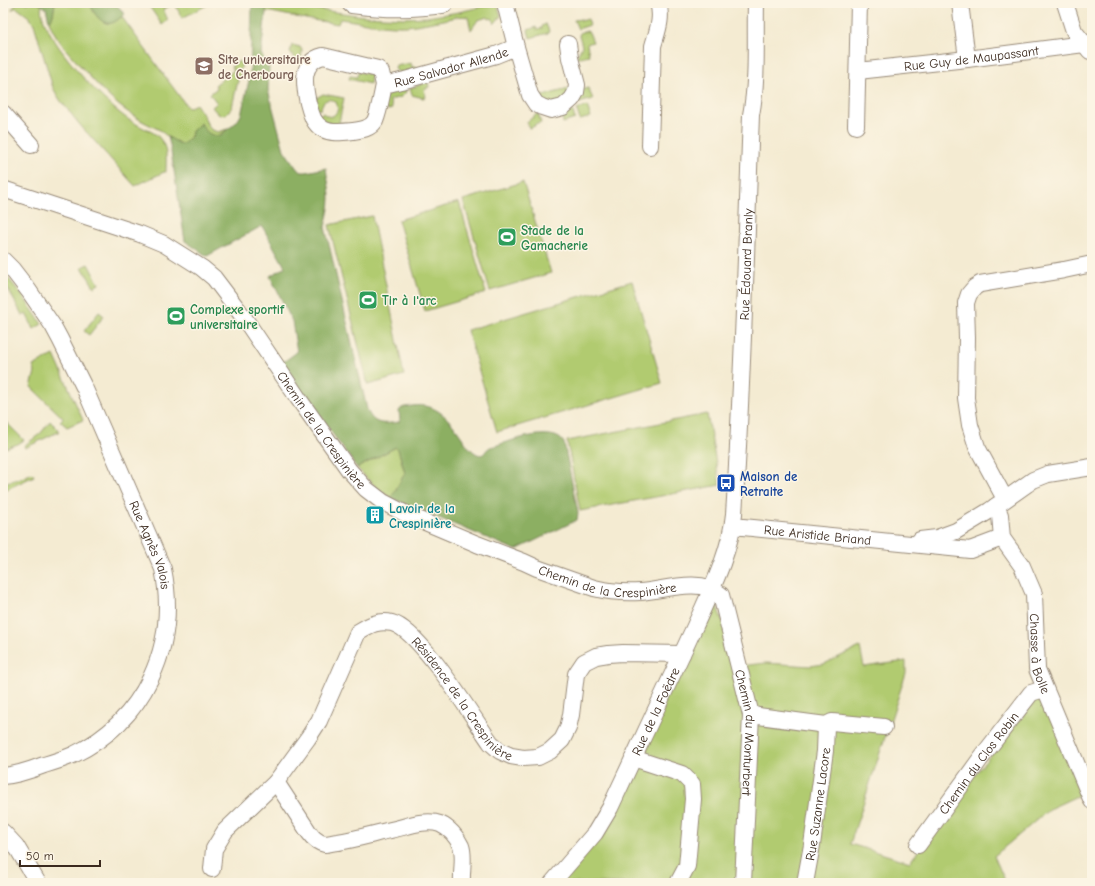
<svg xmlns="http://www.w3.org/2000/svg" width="1095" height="886" viewBox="0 0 1095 886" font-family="'Comic Neue',sans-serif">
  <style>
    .green { fill: #b1cb70; stroke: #767a47 }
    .forest { fill: #8caf62; stroke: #646c40 }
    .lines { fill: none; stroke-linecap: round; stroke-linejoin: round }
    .minor-casing { stroke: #988a78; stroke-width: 18 }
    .major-casing { stroke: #988a78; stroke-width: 22 }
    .minor { stroke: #fff; stroke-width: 16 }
    .major { stroke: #fff; stroke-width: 20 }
    .labels { text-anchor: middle; stroke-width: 3; stroke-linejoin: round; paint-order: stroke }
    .street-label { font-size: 13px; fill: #3b2a1e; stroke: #fcf5e5 }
    .education-label { font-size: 13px; font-weight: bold; fill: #785e54; stroke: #fcf5e5; text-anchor: start }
    .leisure-label { font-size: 13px; font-weight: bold; fill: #27864d; stroke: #fcf5e5; text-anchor: start }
    .transit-label { font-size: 13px; font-weight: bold; fill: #164399; stroke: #fcf5e5; text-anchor: start }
    .culture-label { font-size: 13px; font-weight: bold; fill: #0d838f; stroke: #fcf5e5; text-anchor: start }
  </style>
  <rect width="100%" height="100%" fill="#fcf5e5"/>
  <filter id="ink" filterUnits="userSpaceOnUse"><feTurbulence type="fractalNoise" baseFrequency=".025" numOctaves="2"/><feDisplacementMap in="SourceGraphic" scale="8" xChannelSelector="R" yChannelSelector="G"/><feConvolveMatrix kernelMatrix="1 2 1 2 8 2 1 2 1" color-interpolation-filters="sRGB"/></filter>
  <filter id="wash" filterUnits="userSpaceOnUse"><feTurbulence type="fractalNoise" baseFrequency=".012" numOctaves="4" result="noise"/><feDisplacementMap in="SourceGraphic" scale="16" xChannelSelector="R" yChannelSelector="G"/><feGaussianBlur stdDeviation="0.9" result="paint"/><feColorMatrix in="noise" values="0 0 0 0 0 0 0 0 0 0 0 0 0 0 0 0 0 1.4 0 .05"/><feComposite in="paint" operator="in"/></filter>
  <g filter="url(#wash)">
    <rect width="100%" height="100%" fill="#f4ebd2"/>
    <!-- green -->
    <g class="green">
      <path d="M17,3H38L42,5C41,8 41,11 42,14C49,44 100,99 125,117C129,120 134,123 138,125C146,130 156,132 161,140C168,148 166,163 166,172H164L135,186L80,125L60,100L53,88L34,24L29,17L17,8H15L11,10Z"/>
      <path d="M55,3H91C91,11 101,24 110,23C114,23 118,19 122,17L188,108L196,104L204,116L208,126L212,130L218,132L227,129C217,140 207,137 201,123L192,131L191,137L183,144H181C177,142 171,140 168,137C164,134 162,131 158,129C150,125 141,121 134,116C111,102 94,81 76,61C66,50 54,36 49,21H50L53,15Z"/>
      <polygon points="147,3 211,3 182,18 175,4 163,9 168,20 162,25"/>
      <path d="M267,3H287L321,10L364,16L404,18L427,17L459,12L497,3L501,16L494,24L492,18L489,19L488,17L478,20L471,30L468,17C460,15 452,18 444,20C432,22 419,25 407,26C384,27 362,22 340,19L338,24L306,19L271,12H266Z"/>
      <polygon points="581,19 581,21 588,19 590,25 578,29 574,20"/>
      <polygon points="546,24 549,31 548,33 530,38 528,30 536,27 537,30 542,28 542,26"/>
      <polygon points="587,31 588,32 589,32 593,42 587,44 589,55 576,58 582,46 579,35 581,32"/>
      <polygon points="292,45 300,47 302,50 301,61 294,59 292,54 290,53"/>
      <polygon points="240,61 242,63 232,107 226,114 220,115 217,113 212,107 217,103 210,94 217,88 215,85 234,70 231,66"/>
      <polygon points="411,63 412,67 416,67 417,71 415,73 398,72 395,69 396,66"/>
      <polygon points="358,72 376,75 371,77 370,84 349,79 350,76 357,77"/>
      <polygon points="428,82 429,87 424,89 426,97 423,98 412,95 410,88"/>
      <polygon points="401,87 405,89 406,92 401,97 390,100 392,109 388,110 383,106 386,91"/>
      <polygon points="572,88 562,103 550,104 538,97"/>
      <polygon points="588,88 593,99 579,103 578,102 581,90"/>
      <path d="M323,94L344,98L339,123H346V125C334,125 326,126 318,115L323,113C329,119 335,117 338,109L336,102C329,97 322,100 321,109L316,110L313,100Z"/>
      <polygon points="587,106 591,117 580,120 577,111 578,109"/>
      <polygon points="571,111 573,112 575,119 563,123 562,117 556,119 555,117 551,118 551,120 549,120 548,115 549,114"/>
      <polygon points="538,113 541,123 534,125 535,126 529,128 527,122"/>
      <polygon points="523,182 551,273 490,291 463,200"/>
      <polygon points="459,202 486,293 425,311 398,220"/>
      <polygon points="372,216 404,375 368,385 329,225"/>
      <polygon points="88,264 99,284 94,287 82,267"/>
      <polygon points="3,272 22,295 42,324 34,329 26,314 22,315 3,279"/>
      <polygon points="632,281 662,383 497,432 467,330"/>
      <polygon points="99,312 104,316 89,335 84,331"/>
      <polygon points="54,355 83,420 67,427 60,421 63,418 31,387 35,372 33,366"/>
      <polygon points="707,414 720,485 580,511 567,441"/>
      <polygon points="3,419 24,440 18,444 3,449"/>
      <polygon points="50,421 60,431 25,448 24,446 41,433"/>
      <path d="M396,447L398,449L405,473L391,498C377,489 368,480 357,468Z"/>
      <polygon points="32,473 34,476 3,491 3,483 22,478"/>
      <polygon points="711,590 739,666 766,663 810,666 824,664 860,647 864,667 906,661 906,673 850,844 910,862 921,847 918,845 1044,689 1088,791 1051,808 994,856 1006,883 552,883 595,832"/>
    </g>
    <!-- forest -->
    <g class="forest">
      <polygon points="38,3 55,3 53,15 50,21 49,21 46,8"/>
      <path d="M91,3H115L125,14C121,17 116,22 112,23C102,26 91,11 91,3Z"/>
      <path d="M252,3H267L261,54L269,67L268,90L284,150L295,166L298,170L302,172H306L326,168C327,178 330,188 330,198C330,208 327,217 325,227L367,409C373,426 384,424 399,422L400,420L399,411C402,406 406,407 412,406C437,402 450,420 463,439C466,444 471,451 477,454C485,457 484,451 489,448C489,447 494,446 495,446C509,441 555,425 564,443L578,513L577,520L516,550L391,498L405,473L398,449L396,447L357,468L282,363L297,352L292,321L270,276L285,267L262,226L207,256L185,241L170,145L168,137L181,144H183L191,137L192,131L201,123C204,130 212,139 221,135C224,133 226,130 228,129C234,125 238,121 241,115L250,76Z"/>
    </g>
  </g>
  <g filter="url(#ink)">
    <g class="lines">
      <!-- minor casing -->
      <g class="minor-casing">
        <g id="minor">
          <polyline points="505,3 516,47 530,95 536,104 542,107 551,110 563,107 572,99 576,92 577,85 570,58 568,44"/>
          <polyline points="960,3 967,59"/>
          <polyline points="1065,3 1074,31 1090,51"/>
          <path id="s1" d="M858,71L967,59L1092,43"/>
          <path id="s2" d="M384,85L381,72L378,69L323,56C300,62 304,85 308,103C311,113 313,124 323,129C331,134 344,132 353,131C361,130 370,129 375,121C379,112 382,94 384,85L405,80L496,55L516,47"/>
          <polyline points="3,113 31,145"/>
          <polyline points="856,126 859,3"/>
          <path d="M650,146L653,46C657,32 663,18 658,3"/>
          <path id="s3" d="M3,189L140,234L164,244L202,268L214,278L242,315L298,398L349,470L366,489L383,502L406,514L477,544L524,562L537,568L594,588C610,592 624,593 640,592C664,590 701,577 721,595L751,715L743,883"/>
          <path id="s4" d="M3,260L12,269L29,291L53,326L60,339L84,387L163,569C179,646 144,721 73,755C64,759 54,762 44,765C31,770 17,775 3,776"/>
          <polyline points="1005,499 977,447 970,425 966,398 967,338 966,303 969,294 975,287 980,284 1064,270 1092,264"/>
          <path id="s5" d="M996,506L1000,515L1002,538L1022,566L1034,594L1037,669L1092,801"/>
          <path id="s6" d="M733,526L970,550L1002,538"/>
          <polyline points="920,540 937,538 956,531 989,511 1033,480 1048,474 1092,467"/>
          <polyline points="751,715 826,725 832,722 884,727"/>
          <polyline points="633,758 682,774 692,784 693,799 687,866 678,883"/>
          <path d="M276,782L308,831C312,837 318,843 325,844C329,844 334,842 338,842C357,839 376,833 395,829C408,826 426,819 440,824C449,828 457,837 461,846C465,856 461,872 462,883"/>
          <polyline points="3,832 16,846 38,883"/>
          <path id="s7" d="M918,845L981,758L1031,693L1044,689"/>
          <path id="s8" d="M212,869L214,849L225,831L276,782L308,738L319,721L358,632C369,625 379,620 392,623C420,630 473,718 491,743L500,751L511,756L523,758L538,757L550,751L562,740L568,728L571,715L576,674L584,662L596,656L608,654L623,653L682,654"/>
          <path id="s9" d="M552,883L595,833L610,808C638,747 667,687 695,626C711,590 730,554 734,514C743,381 746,248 751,115C758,78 755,41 756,3"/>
          <path id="s10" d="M805,883L812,845L825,751L826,725"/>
        </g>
      </g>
      <!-- major casing -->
      <g class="major-casing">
        <path id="major" d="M352,3C382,7 412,8 443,3"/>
      </g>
      <!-- minor -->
      <use href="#minor" class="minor"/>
      <!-- major -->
      <use href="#major" class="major"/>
    </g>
  </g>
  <!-- icons -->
  <defs>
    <g id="university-square" transform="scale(1)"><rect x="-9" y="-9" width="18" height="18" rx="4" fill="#8d6e63" stroke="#fcf5e5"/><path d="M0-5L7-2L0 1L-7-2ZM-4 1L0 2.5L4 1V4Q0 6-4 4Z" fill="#fff"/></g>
    <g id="stadium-square" transform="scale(1)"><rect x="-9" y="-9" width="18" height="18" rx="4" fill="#2e9e5b" stroke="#fcf5e5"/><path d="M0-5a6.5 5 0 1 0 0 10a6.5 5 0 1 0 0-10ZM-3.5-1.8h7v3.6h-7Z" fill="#fff"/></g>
    <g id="bus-square" transform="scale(1)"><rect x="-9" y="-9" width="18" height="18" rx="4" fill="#1a4fb4" stroke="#fcf5e5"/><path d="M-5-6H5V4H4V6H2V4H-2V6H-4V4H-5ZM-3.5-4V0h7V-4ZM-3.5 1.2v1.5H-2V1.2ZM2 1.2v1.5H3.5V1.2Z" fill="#fff"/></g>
    <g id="building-square" transform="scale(1)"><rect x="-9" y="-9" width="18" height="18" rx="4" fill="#0f9aa8" stroke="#fcf5e5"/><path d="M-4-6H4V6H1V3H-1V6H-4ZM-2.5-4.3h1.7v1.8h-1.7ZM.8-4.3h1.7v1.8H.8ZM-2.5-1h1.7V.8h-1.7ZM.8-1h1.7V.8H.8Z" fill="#fff"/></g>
  </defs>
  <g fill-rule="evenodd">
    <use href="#university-square" x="204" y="66"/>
    <use href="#stadium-square" x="507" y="237"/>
    <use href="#stadium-square" x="368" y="300"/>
    <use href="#stadium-square" x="176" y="316"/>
    <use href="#bus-square" x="726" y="483"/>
    <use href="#building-square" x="375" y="515"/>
  </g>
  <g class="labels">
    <!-- street labels -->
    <g class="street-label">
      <text dy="5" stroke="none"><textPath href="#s1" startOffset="114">Rue Guy de Maupassant</textPath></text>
      <text dy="5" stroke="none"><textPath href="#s2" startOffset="323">Rue Salvador Allende</textPath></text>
      <text dy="5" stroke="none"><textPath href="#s9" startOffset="665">Rue Édouard Branly</textPath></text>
      <text dy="5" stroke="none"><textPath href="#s3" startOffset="417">Chemin de la Crespinière</textPath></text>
      <text dy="5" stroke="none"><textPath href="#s6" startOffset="85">Rue Aristide Briand</textPath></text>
      <text dy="5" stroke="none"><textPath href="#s4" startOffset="323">Rue Agnès Valois</textPath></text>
      <text dy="5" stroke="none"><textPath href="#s3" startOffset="753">Chemin de la Crespinière</textPath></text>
      <text dy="5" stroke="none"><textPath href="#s5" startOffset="158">Chasse à Bolle</textPath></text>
      <text dy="5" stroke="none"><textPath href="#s8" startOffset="425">Résidence de la Crespinière</textPath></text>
      <text dy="5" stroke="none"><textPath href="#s9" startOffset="202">Rue de la Foëdre</textPath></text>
      <text dy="5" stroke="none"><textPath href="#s3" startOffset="1011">Chemin du Monturbert</textPath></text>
      <text dy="5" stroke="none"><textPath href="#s7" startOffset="102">Chemin du Clos Robin</textPath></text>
      <text dy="5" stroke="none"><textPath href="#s10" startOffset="80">Rue Suzanne Lacore</textPath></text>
    </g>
    <!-- education labels -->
    <g class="education-label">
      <text x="218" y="64">Site universitaire<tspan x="218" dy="15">de Cherbourg</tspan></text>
    </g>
    <!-- leisure labels -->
    <g class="leisure-label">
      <text x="521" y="235">Stade de la<tspan x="521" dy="15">Gamacherie</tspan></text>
      <text x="382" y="305">Tir à l'arc</text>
      <text x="190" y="314">Complexe sportif<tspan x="190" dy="15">universitaire</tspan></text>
    </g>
    <!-- transit labels -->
    <g class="transit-label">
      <text x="740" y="481">Maison de<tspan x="740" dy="15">Retraite</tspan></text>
    </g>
    <!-- culture labels -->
    <g class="culture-label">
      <text x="389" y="513">Lavoir de la<tspan x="389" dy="15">Crespinière</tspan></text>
    </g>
  </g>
  <!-- margin -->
  <rect width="1095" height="886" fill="none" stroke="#fcf5e5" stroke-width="16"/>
  <!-- scale -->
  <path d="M20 860v6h80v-6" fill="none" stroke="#3b2a1e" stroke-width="2"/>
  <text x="26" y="860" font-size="12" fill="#3b2a1e" stroke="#fcf5e5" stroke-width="3" paint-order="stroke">50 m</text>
</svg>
